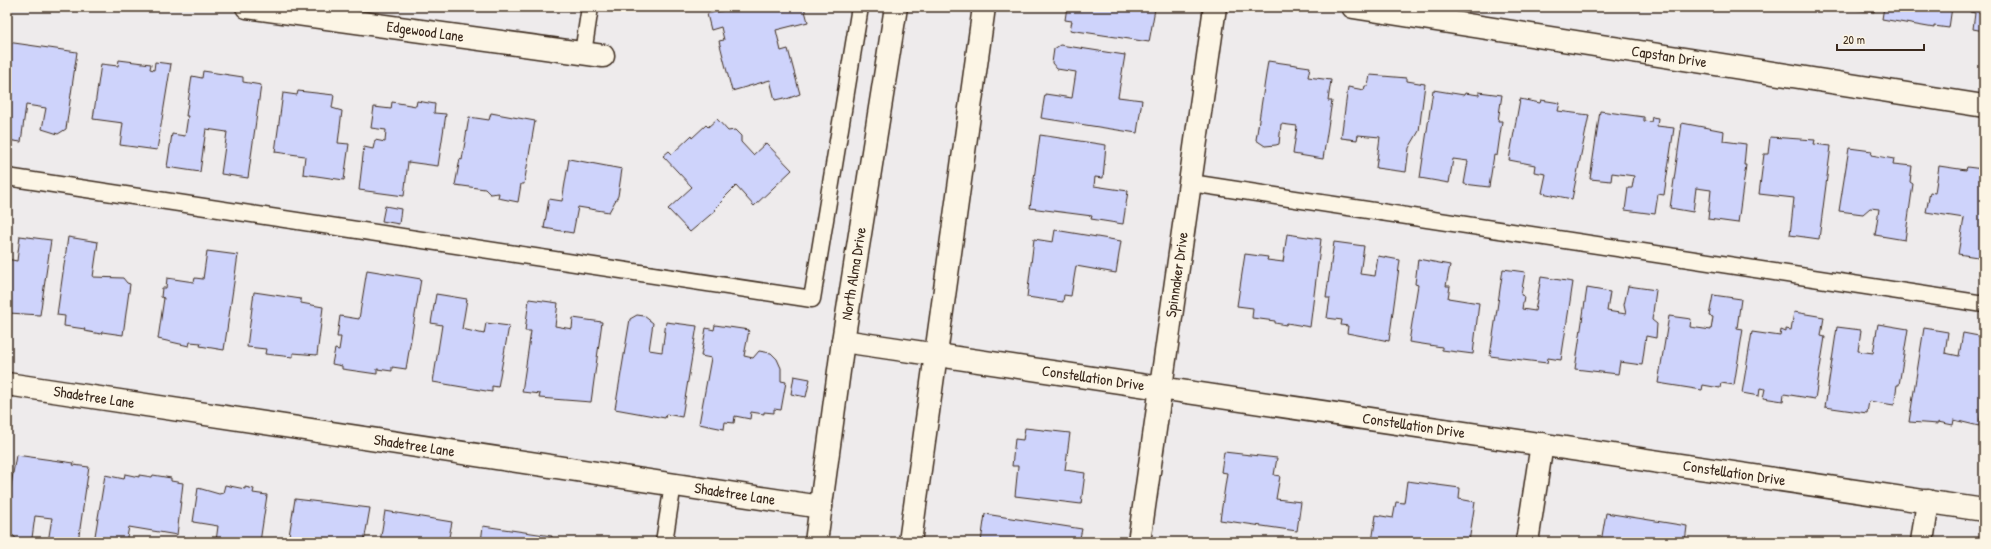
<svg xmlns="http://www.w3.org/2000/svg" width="1991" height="549" viewBox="0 0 1991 549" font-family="'Patrick Hand',sans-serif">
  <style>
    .building { fill: #ced3fb; stroke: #3b2a1e }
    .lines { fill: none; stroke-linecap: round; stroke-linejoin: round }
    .service-casing { stroke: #3b2a1e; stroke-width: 19 }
    .minor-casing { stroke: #3b2a1e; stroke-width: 25 }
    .secondary-casing { stroke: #3b2a1e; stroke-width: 25 }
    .service { stroke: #fcf5e5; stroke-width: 16 }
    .minor { stroke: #fcf5e5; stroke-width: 22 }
    .secondary { stroke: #fcf5e5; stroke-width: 22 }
    .labels { text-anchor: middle; stroke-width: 3.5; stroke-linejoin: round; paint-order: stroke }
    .street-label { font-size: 15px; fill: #3b2a1e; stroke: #fcf5e5 }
  </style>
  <rect width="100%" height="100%" fill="#eeebec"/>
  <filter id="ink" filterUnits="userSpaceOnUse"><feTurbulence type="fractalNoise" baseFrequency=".025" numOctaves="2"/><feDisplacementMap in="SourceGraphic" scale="8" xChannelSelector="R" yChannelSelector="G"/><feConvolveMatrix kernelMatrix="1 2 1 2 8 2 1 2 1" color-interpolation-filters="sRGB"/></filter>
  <g filter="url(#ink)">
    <!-- building -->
    <g class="building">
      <polygon points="740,7 804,7 808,22 776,30 781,51 788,49 800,94 784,100 784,98 775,100 770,80 732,91 719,41 724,40 721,27 711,30 707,14"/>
      <polygon points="1067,7 1142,7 1155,9 1149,42 1070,30 1072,21 1065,20"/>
      <polygon points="1838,7 1875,7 1874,12"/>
      <polygon points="1884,7 1952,7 1949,28 1934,26 1934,28 1882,19"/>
      <polygon points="1970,7 1984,7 1984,31 1973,29 1975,13 1970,12"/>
      <polygon points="7,42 77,52 66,129 58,134 42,129 46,108 26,105 21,142 7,140"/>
      <polygon points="1060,45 1125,55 1118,97 1142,100 1137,133 1041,118 1045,94 1072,98 1076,72 1057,69 1052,63 1054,49"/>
      <polygon points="119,60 151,64 150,69 154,70 155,62 171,64 157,150 120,145 123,123 93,119 101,64 118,66"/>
      <polygon points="1268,61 1310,67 1308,77 1331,80 1328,101 1332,101 1323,159 1293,154 1297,126 1281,124 1279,144 1276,145 1265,146 1256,140"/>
      <polygon points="203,71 243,77 243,82 261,85 248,178 221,174 227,132 206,129 200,172 167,167 172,134 185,136 188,116 186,116 192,76 202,78"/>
      <polygon points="1370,75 1407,78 1407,81 1425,84 1419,131 1409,148 1406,172 1376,168 1380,137 1358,135 1357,140 1341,138 1348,87 1364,90 1365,86 1368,86"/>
      <polygon points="1433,90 1464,95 1465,93 1479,95 1479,92 1502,95 1498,121 1502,121 1497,156 1494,155 1489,187 1464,184 1468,161 1453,159 1449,183 1420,178"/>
      <polygon points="298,91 334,95 332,108 342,111 338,143 349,144 344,180 303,174 305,156 275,152 283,93 297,95"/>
      <polygon points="1520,99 1540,103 1541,100 1560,103 1558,111 1589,115 1572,199 1542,193 1546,174 1534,172 1535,165 1509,160"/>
      <polygon points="417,101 435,104 434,113 446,114 438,166 408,162 404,196 359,190 364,147 373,149 375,140 385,142 386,130 371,128 374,107 391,109 392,102 416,106"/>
      <polygon points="1600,111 1644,117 1644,121 1651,122 1652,117 1658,118 1657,126 1674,128 1664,195 1658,194 1655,214 1625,210 1628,188 1632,188 1634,176 1612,173 1611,181 1590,179"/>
      <polygon points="491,113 535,121 524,184 521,184 518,202 498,198 499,193 490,194 485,189 455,185 460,159 462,160 469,117 489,120"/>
      <polygon points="717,119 728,131 735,130 741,136 741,142 753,155 766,143 792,170 754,206 736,186 722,200 723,201 715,209 716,210 690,232 668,209 692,187 663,156 669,151 672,154 691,136 692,138 706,125 708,127"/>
      <polygon points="1682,123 1724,131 1723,141 1746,144 1744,165 1746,165 1738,223 1708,219 1711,190 1696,188 1693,212 1670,208"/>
      <polygon points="1040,135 1106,145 1103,178 1095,177 1094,186 1128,191 1123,224 1091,219 1092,216 1030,208"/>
      <polygon points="1770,137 1815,140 1814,144 1831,146 1819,239 1790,235 1794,198 1759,194 1764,154 1768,154"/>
      <polygon points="1849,148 1872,151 1871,155 1894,159 1893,164 1912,166 1910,182 1913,184 1905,240 1875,235 1879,209 1870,208 1863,214 1839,211"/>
      <polygon points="569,159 622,169 618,196 609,212 578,207 573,233 544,228 549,199 562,201"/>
      <polygon points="1939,166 1966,170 1967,167 1983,169 1984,258 1958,254 1964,218 1926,212 1930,192 1935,193"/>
      <polygon points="385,206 401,209 399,224 382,221"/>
      <polygon points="1055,230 1121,241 1116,273 1076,266 1071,296 1064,295 1063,302 1027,297 1034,239 1053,242"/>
      <polygon points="1287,234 1321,239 1310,327 1287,323 1286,325 1275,323 1275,321 1252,318 1253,308 1237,306 1245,254 1268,257 1267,260 1283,262"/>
      <polygon points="20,236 51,240 40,315 9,313 7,318 7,259 17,261"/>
      <polygon points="68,237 98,242 93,277 123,278 127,283 130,284 123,335 102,332 101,334 84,331 85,329 64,326 65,316 57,315"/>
      <polygon points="1334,242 1364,246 1360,274 1375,276 1378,256 1400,260 1389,341 1347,333 1348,326 1341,325 1342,320 1327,318 1330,298 1326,298"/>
      <polygon points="207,251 238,255 224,350 200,346 201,343 190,342 189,346 158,339 164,298 161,297 162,288 166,288 167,278 194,282 195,278 203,279"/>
      <polygon points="1418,259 1450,265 1446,286 1450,286 1448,298 1479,303 1473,354 1442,350 1442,347 1409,342 1418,285 1415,284"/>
      <polygon points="1503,269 1525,272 1521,295 1524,296 1522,309 1535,311 1541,277 1573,282 1561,360 1548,358 1547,363 1490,356"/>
      <polygon points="367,270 421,279 406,369 392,367 392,371 377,369 377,374 342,369 342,366 332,364 335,349 339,350 341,337 337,337 340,316 359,319"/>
      <polygon points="1628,286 1656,290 1652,320 1657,324 1656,338 1646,336 1642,365 1620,362 1618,374 1575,369 1587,288 1610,292 1607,311 1626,314 1624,305"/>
      <polygon points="254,292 301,299 301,303 323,307 317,355 293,353 293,357 265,354 266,349 247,347"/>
      <polygon points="436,294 467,299 462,329 484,334 486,323 509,326 498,387 492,386 492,392 433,382 442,325 431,323"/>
      <polygon points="1713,295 1741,299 1737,328 1743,329 1734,385 1721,383 1720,388 1703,385 1702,390 1658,383 1669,316 1691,319 1690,327 1711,330 1713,317 1709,316"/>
      <polygon points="529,299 558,303 555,326 572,329 573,318 602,322 591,402 539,398 540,394 522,392 531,331 525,331"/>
      <polygon points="1794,312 1824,317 1821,336 1825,337 1815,399 1784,394 1783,401 1763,398 1765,389 1760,388 1759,396 1742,393 1752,332 1780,336 1781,330 1786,332 1786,329 1791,330"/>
      <polygon points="637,315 644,316 653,323 649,350 662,352 666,322 697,326 682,417 666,414 665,418 615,409 630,319"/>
      <polygon points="1878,324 1908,329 1899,385 1897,385 1894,405 1869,401 1867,413 1825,407 1837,327 1861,330 1858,351 1873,353"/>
      <polygon points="715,325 749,330 744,356 753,358 759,351 771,353 777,359 781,368 781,381 786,382 781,410 774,409 774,413 764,412 764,414 751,412 750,419 735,416 734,423 725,422 724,429 699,424 711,358 701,356 706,328 714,330"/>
      <polygon points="1924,328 1948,332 1945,353 1959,356 1963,333 1984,337 1984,395 1979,426 1954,420 1953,425 1938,422 1938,424 1909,422"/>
      <polygon points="794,376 810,379 806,397 791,394"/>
      <polygon points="1025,428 1070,433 1065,470 1085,473 1081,504 1015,496 1018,466 1012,466 1015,439 1023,440"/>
      <polygon points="1224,452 1277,458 1274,475 1280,476 1276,499 1301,502 1297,531 1220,520 1227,473 1221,472"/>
      <polygon points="16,455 74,463 73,465 89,467 78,542 48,542 52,518 35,516 32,538 29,542 18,542 14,536 7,535 7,510"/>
      <polygon points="125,474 139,477 139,475 152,477 153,475 171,478 171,481 183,483 177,535 129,527 126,542 94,542 105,475 124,479"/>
      <polygon points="1407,481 1460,488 1459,499 1475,502 1469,542 1372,542 1376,515 1393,518 1396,502 1404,503"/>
      <polygon points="225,485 245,489 245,487 254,489 253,493 267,495 260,542 216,541 218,526 193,522 198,488 219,494 223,493"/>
      <polygon points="295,499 370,508 364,542 288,542"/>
      <polygon points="385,511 452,522 448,542 380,542"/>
      <polygon points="1606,513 1687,526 1685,542 1601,542"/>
      <polygon points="985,514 1082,529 1079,542 981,542"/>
      <polygon points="483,526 552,536 551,542 481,542"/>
    </g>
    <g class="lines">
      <!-- service casing -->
      <g class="service-casing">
        <g id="service">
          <polyline points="583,53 590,7"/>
          <polyline points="7,177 812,299 860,7"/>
          <polyline points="1191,183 1984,304"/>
          <polyline points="664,542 673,484"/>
        </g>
      </g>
      <!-- minor casing -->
      <g class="minor-casing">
        <g id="minor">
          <path id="s1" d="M247,7L603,56"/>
          <path id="s2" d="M1353,7L1984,106"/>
          <path id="s3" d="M843,341L1984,510"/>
          <path id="s4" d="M7,384L821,507"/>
          <path id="s5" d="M1139,542L1215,7"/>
          <polyline points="1527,542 1542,444"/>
          <polyline points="1922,542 1928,501"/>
        </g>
      </g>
      <!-- secondary casing -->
      <g class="secondary-casing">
        <g id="secondary">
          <path id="s6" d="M816,542L843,341L896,7"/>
          <polyline points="910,542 984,7"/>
        </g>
      </g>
      <!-- service -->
      <use href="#service" class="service"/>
      <!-- minor -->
      <use href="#minor" class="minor"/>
      <!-- secondary -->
      <use href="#secondary" class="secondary"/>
    </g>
  </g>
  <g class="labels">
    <!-- street labels -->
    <g class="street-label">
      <text dy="5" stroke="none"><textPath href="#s1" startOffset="180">Edgewood Lane</textPath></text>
      <text dy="5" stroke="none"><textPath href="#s2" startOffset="320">Capstan Drive</textPath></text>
      <text dy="5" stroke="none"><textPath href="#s6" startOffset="271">North Alma Drive</textPath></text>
      <text dy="5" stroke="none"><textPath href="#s5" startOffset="270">Spinnaker Drive</textPath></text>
      <text dy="5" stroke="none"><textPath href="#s3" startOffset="253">Constellation Drive</textPath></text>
      <text dy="5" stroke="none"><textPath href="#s4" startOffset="88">Shadetree Lane</textPath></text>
      <text dy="5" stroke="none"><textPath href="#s3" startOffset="577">Constellation Drive</textPath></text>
      <text dy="5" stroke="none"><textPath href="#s4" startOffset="412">Shadetree Lane</textPath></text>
      <text dy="5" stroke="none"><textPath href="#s3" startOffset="901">Constellation Drive</textPath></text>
      <text dy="5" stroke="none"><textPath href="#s4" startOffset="736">Shadetree Lane</textPath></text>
    </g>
  </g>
  <!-- margin -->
  <rect width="1991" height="549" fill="none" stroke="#fcf5e5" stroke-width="24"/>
  <rect x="12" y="12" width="1967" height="525" fill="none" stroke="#3b2a1e" stroke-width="1.5" filter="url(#ink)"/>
  <!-- scale -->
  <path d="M1837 44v6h87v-6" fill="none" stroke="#3b2a1e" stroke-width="2"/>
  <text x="1843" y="44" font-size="12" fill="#3b2a1e" stroke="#fcf5e5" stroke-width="3" paint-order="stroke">20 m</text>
</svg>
